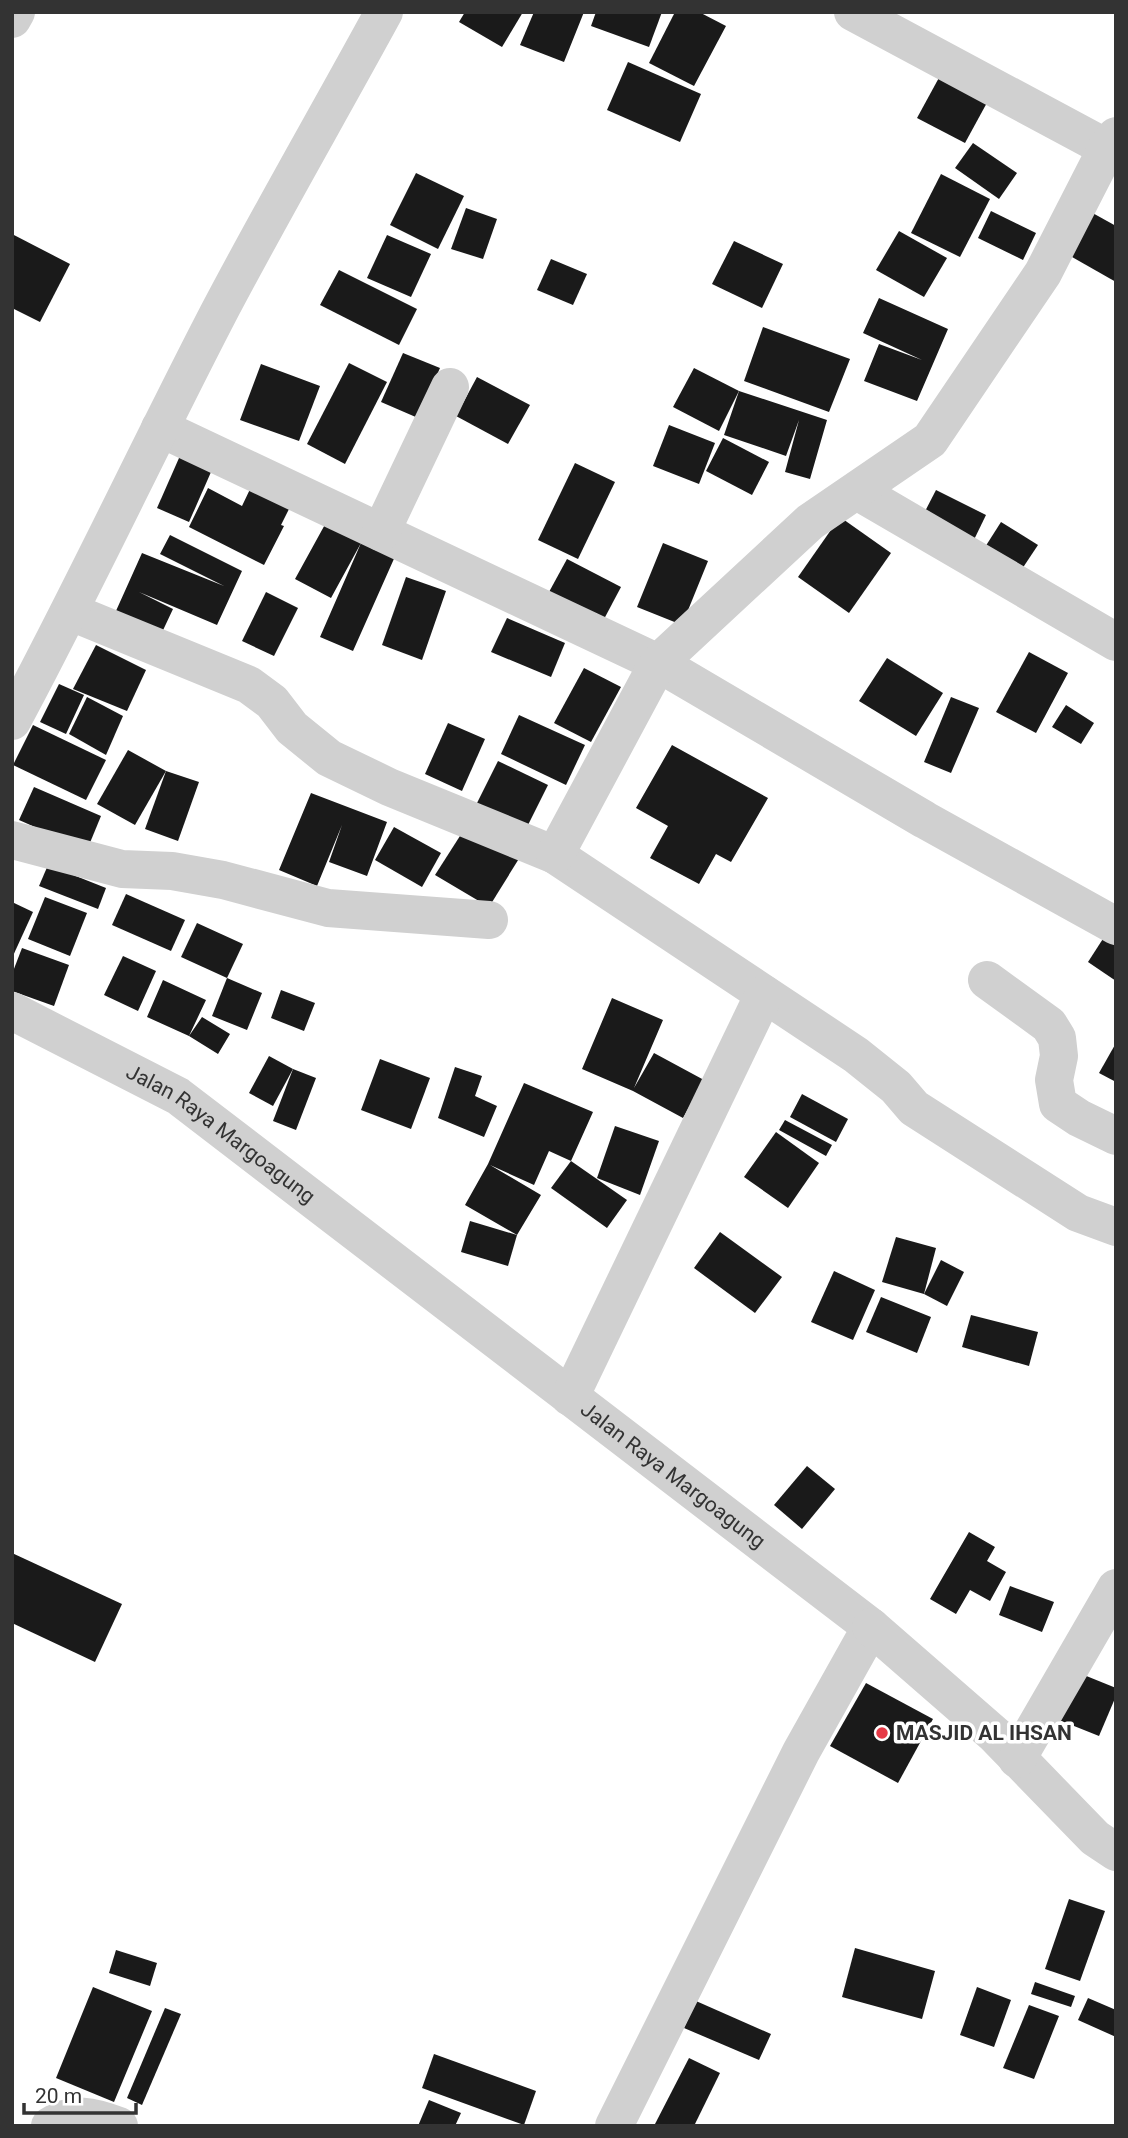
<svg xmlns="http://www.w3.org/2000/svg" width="1128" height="2138" viewBox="0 0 1128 2138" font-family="Roboto,sans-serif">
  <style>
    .building { fill: #1a1a1a }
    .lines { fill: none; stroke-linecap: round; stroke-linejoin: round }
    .minor { stroke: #d0d0d0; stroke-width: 38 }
    .poi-dot { fill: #e63946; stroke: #fff; stroke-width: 2.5 }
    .labels { text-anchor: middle; stroke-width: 7; stroke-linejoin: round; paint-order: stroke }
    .street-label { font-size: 21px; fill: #333; stroke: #fff }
    .poi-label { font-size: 21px; font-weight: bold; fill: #333; stroke: #fff; text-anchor: start }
  </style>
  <rect width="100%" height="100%" fill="#fff"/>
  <!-- building -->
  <g class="building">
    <polygon points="465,12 523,12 502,47 459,22"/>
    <polygon points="534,12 584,12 564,62 520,45"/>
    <polygon points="596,12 662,12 649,47 591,26"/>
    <polygon points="675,12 699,12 726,26 694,86 649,63"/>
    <polygon points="628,62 701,94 680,142 607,110"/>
    <polygon points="941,74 989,99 965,143 917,118"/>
    <polygon points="973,143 1017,173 999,199 955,168"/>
    <polygon points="416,173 464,196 438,249 390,225"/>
    <polygon points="941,174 990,199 960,257 911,233"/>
    <polygon points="466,208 497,219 483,259 451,249"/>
    <polygon points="991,211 1036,233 1023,260 978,238"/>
    <polygon points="1089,211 1116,226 1116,282 1065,253"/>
    <polygon points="899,231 947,258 924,297 876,270"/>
    <polygon points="12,234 70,264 40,322 12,308"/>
    <polygon points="387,235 431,254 411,297 367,278"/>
    <polygon points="734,241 783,264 762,308 712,284"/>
    <polygon points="551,259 587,274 573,305 537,290"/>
    <polygon points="339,270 417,309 399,345 320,305"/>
    <polygon points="879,298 948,329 917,401 864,381 879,344 922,360 863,333"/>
    <polygon points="763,327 850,359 829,412 744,381"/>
    <polygon points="403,353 440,368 418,418 381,402"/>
    <polygon points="349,363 387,382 345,464 307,444"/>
    <polygon points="261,364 320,386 299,441 240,420"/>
    <polygon points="694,368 739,391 719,431 673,407"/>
    <polygon points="477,377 530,405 508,444 456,416"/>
    <polygon points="739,391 827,420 810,479 785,472 799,420 786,456 724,435"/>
    <polygon points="669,425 715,443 699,484 653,466"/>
    <polygon points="723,438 769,462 752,495 706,471"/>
    <polygon points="183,449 215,463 189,522 157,508"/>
    <polygon points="575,463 615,482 578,559 538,540"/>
    <polygon points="252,485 292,503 281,525 284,526 264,565 189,527 208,488 242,506"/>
    <polygon points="936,490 986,515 969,550 918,525"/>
    <polygon points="840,517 891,553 849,613 798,577"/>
    <polygon points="328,519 397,552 353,651 320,637 361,543 331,598 295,579"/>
    <polygon points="1001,522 1038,545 1016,578 980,555"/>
    <polygon points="170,535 242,571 217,625 139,592 173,609 157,643 111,622 142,553 224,586 160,554"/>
    <polygon points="663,543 708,561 682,625 637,607"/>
    <polygon points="567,559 621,587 603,621 549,592"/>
    <polygon points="406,577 446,591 422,660 382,645"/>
    <polygon points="266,592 298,608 274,656 242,641"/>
    <polygon points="507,618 565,643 551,677 491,652"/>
    <polygon points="96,645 146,670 127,711 73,689"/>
    <polygon points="1029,652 1068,673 1036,733 996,712"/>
    <polygon points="887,658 943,693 916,736 859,701"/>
    <polygon points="584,668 621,687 591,742 554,723"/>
    <polygon points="59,684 84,695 66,734 40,722"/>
    <polygon points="87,697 123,716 106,755 69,734"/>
    <polygon points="951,697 979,708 951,773 924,762"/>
    <polygon points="1066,705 1094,723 1081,744 1052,727"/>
    <polygon points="519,715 585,745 566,785 501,754"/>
    <polygon points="448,723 485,739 462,791 425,774"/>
    <polygon points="33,725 106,760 86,800 13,765"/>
    <polygon points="672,745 768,798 731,862 716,854 699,884 650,858 668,826 636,808"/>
    <polygon points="128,750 166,771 135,825 97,804"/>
    <polygon points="498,761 548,785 525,831 475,807"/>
    <polygon points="166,771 199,782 178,841 145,829"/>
    <polygon points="34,787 101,816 87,850 19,820"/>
    <polygon points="311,793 387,822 367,876 329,862 342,825 317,886 279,870"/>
    <polygon points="467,825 520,857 489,907 435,875"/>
    <polygon points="394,827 441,853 422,887 375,860"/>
    <polygon points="48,865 106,888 98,909 39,886"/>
    <polygon points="126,894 185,920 171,951 112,925"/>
    <polygon points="45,897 87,913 70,956 28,939"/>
    <polygon points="12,902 33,912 12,958"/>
    <polygon points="197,923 243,944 227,978 181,957"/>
    <polygon points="1108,931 1116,936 1116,981 1088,962"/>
    <polygon points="22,948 69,965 54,1006 12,991 12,974"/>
    <polygon points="123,956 156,971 138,1011 104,995"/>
    <polygon points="227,978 262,993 247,1030 212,1016"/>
    <polygon points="163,980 206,1000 189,1036 202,1017 230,1034 218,1054 189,1036 147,1017"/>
    <polygon points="281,990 315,1003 304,1031 271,1018"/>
    <polygon points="612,998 663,1020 634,1088 654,1053 704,1080 683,1118 633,1091 582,1069"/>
    <polygon points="1116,1043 1116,1082 1099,1073"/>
    <polygon points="269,1056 293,1069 273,1106 249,1093"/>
    <polygon points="380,1059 430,1078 411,1129 361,1110"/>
    <polygon points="455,1067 482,1076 475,1096 497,1106 484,1137 438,1118"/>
    <polygon points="293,1069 316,1078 296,1130 273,1121"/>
    <polygon points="524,1083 593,1112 571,1161 549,1151 534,1185 490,1165 541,1195 517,1235 465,1205 488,1164"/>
    <polygon points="802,1094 848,1119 836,1142 790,1117"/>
    <polygon points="785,1120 832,1145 826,1156 779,1130"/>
    <polygon points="615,1126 659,1141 640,1195 597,1178"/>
    <polygon points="776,1132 819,1163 788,1208 744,1177"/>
    <polygon points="571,1161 627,1200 607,1228 551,1188"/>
    <polygon points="470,1221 517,1235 508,1266 461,1252"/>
    <polygon points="720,1232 782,1277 755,1313 694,1268"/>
    <polygon points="896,1237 936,1248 924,1294 882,1282"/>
    <polygon points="941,1260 964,1272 947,1306 924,1294"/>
    <polygon points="834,1271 875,1290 853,1340 811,1322"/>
    <polygon points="881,1297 931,1317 917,1353 866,1332"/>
    <polygon points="971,1315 1038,1332 1029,1366 962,1347"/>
    <polygon points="807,1466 835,1489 802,1529 774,1505"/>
    <polygon points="969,1532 995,1547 987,1561 1006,1572 990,1601 970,1590 956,1614 930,1599"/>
    <polygon points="12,1553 122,1604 95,1662 12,1623"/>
    <polygon points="1010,1586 1054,1602 1042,1632 999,1615"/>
    <polygon points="1079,1673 1116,1688 1116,1696 1099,1736 1059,1720"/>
    <polygon points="866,1683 933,1719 898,1783 830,1746"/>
    <polygon points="1069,1899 1105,1911 1080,1981 1045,1969"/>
    <polygon points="855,1948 935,1971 922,2019 842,1997"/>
    <polygon points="116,1950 157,1963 150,1986 109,1973"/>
    <polygon points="1035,1982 1075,1996 1071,2007 1031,1994"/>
    <polygon points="93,1987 152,2011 114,2102 56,2078"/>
    <polygon points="977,1987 1011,2000 994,2047 960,2035"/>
    <polygon points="1088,1998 1116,2010 1116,2037 1078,2020"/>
    <polygon points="696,2001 771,2034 759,2060 684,2028"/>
    <polygon points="1029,2005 1059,2016 1034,2079 1003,2068"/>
    <polygon points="165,2008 181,2014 142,2105 127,2098"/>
    <polygon points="434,2054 536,2091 524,2125 422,2088"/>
    <polygon points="689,2058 720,2073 694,2126 659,2126 655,2124"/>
    <polygon points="429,2100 461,2113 455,2126 418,2126"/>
  </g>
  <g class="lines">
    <!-- minor -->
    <g class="minor">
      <polyline points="853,12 1116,153"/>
      <polyline points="12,19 16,12"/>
      <polyline points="160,428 658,663 925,820 1116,926"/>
      <polyline points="857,491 1116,642"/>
      <polyline points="381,532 450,387"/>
      <polyline points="71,612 249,685 272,702 292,728 329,758 389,787 555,855 856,1055 896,1087 914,1108 1078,1213 1116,1227"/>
      <path d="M12,721C84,587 148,449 218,314C271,213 329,113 384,12"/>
      <polyline points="12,840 122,869 172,871 223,880 328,908 489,920"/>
      <polyline points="555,855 658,663 810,522 930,440 1043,273 1107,148 1116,136"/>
      <polyline points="987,980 1049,1025 1057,1038 1059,1056 1054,1080 1058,1104 1079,1118 1116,1136"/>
      <path id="s1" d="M12,1011L178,1096L871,1627L801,1752L614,2126"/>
      <polyline points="570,1397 764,994"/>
      <polyline points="871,1627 995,1735 1095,1838 1116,1852"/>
      <polyline points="1017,1759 1116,1588"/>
      <path d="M50,2126C73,2111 93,2116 119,2126"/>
    </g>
  </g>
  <!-- markers -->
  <circle class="poi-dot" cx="882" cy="1733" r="7"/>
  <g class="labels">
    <!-- street labels -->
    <g class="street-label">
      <text dy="7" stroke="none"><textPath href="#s1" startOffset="243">Jalan Raya Margoagung</textPath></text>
      <text dy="7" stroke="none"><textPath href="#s1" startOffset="810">Jalan Raya Margoagung</textPath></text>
    </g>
    <!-- poi labels -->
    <g class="poi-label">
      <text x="896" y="1740">MASJID AL IHSAN</text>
    </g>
  </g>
  <!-- border -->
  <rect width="1128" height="2138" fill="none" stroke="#333333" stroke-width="28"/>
  <!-- scale -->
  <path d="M24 2103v10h112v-10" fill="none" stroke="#333333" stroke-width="3.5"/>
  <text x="35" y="2103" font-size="21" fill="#333333" stroke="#ffffff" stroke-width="5" paint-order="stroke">20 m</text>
</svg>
